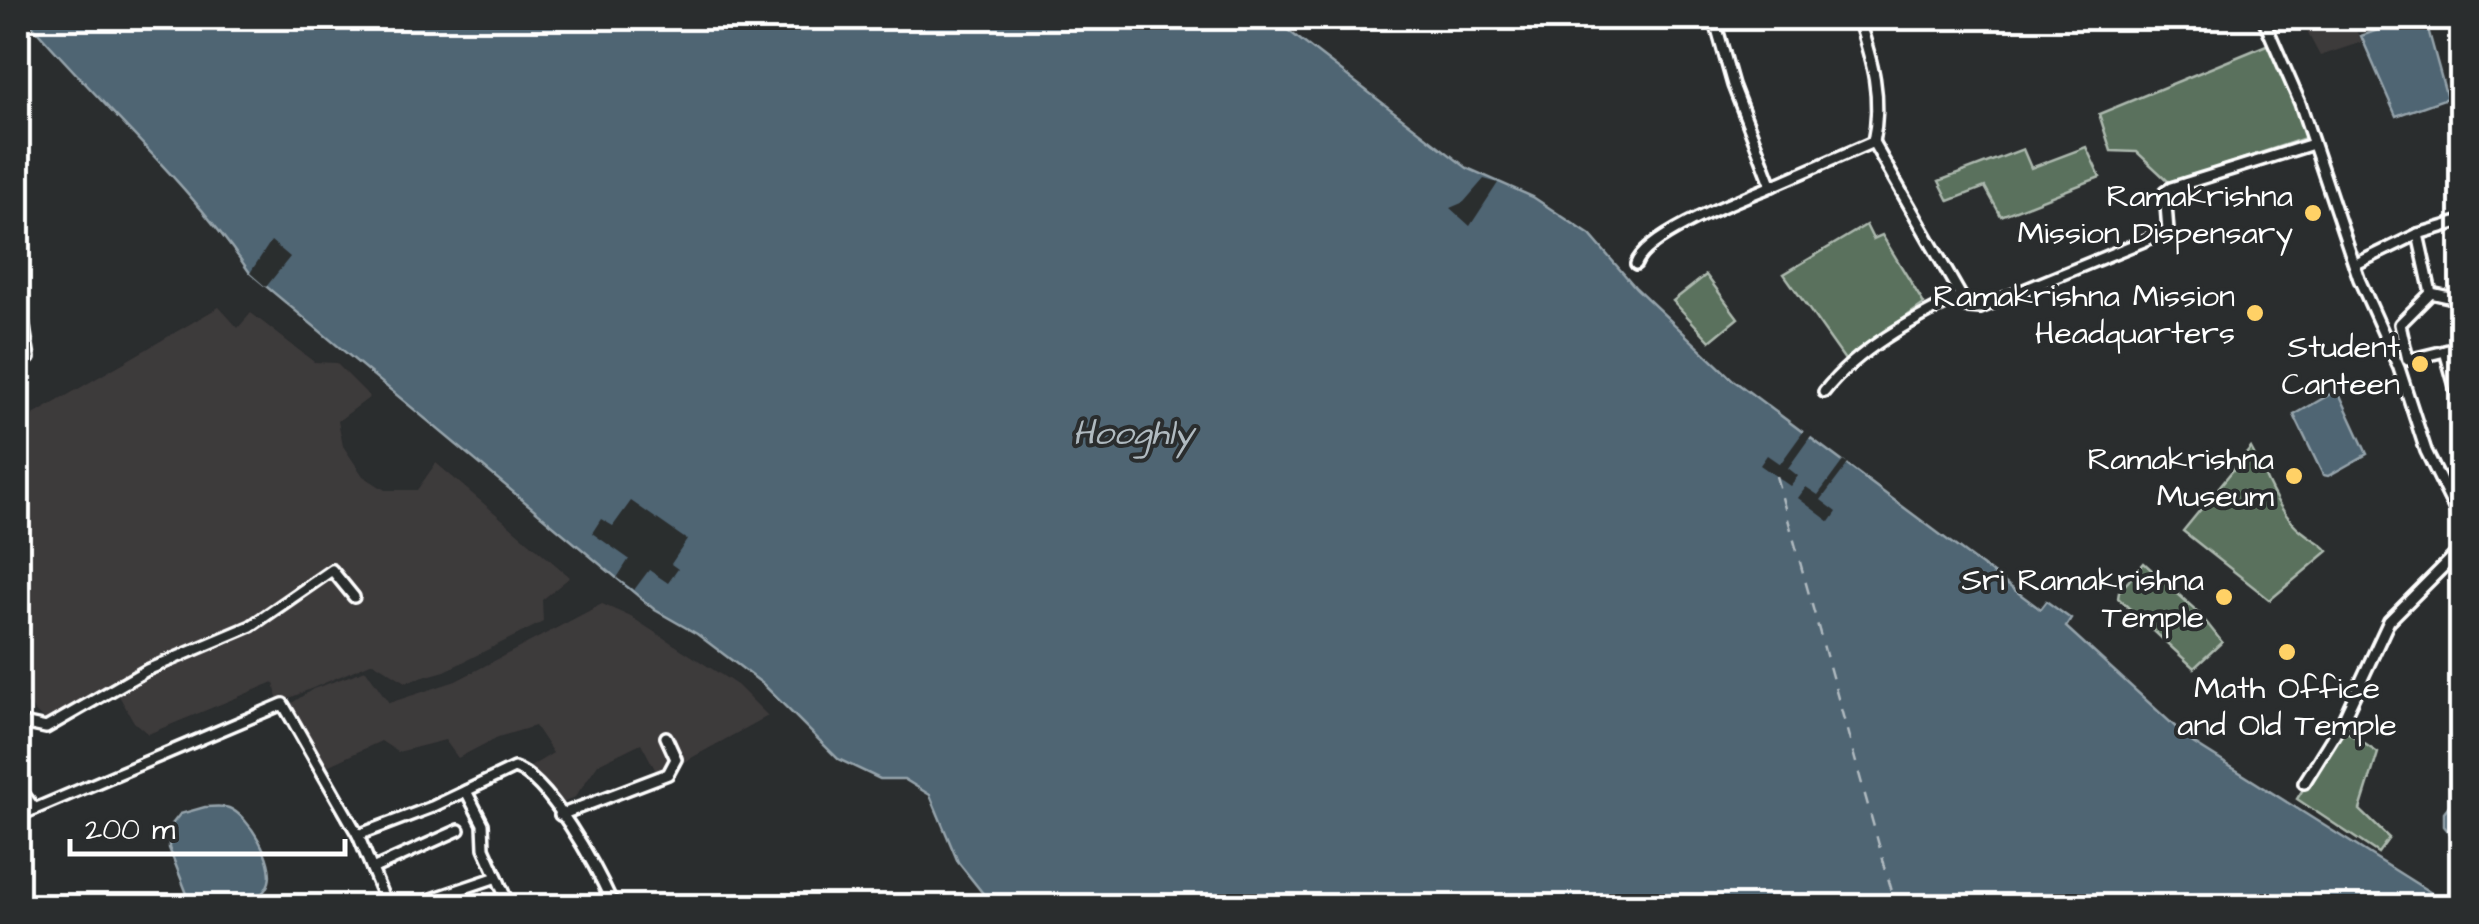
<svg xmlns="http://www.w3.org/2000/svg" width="2479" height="924" viewBox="0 0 2479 924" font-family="'Architects Daughter',sans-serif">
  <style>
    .built { fill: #3e3a3b }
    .green { fill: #5a715d; stroke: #acb8ae; stroke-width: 2.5 }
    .water { fill: #4f6573; stroke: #95a3ab; stroke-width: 2.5 }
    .pier { fill: #2a2d2e }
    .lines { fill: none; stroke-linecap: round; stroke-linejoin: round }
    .ferry { stroke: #b0bac0; stroke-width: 2.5; stroke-dasharray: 12 10; stroke-linecap: butt }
    .minor-casing { stroke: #fff; stroke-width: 16 }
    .minor { stroke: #2a2d2e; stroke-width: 9 }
    .poi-dot { fill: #ffd166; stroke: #2a2d2e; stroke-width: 4 }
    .labels { text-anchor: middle; stroke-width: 8; stroke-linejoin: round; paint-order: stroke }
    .poi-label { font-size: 32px; fill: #fff; stroke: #2a2d2e; text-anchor: end }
    .water-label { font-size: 35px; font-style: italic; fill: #b0bac0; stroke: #2a2d2e }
  </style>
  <rect width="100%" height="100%" fill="#2a2d2e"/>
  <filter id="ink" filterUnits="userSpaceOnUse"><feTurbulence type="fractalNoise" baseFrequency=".01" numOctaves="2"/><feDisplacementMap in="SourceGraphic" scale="20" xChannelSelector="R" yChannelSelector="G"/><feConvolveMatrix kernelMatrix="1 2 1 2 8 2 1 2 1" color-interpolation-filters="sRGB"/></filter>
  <g filter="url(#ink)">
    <!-- built -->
    <g class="built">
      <polygon points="2316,18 2349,18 2362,42 2320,56 2303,24"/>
      <polygon points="219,307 238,328 251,313 314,362 336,363 370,397 338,421 343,446 363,476 385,490 417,490 436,463 570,577 542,600 543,622 445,671 406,682 373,662 278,703 274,682 148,734 134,722 114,687 47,723 18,695 18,424"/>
      <polygon points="602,604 631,617 737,685 768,716 671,769 656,771 641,743 598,764 575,797 557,806 530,767 553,753 535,726 498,737 458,758 445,740 398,752 381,741 325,767 289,705 313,689 366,670 389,703 456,681"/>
    </g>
    <!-- green -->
    <g class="green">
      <polygon points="2269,44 2308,137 2170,183 2137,152 2111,151 2099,114"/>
      <polygon points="2086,147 2100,177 2001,216 1985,187 1949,201 1939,181 2023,149 2031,168"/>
      <polygon points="1866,225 1873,239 1882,235 1924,304 1845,360 1784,274"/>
      <polygon points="1706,275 1738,318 1710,341 1673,301"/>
      <path d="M2251,448C2266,475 2277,513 2303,532C2312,540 2320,541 2328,551L2270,600L2183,531Z"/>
      <polygon points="2144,563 2199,613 2222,642 2194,668 2118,598 2119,592"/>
      <polygon points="2341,728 2378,753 2360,810 2389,838 2378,853 2297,799"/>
    </g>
    <!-- water -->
    <g class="water">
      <path d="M26,18H1272L1467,168L1533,197L1590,235L1636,288L1733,380L2040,609L2046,601L2071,619L2066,627L2193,743L2452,906H993L958,862L930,795L904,779H880L838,759L763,684L697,634L655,610L250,273C186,179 99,104 26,18Z"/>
      <polygon points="2411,18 2425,18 2447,98 2396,116 2361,36"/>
      <polygon points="2334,392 2339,393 2367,454 2328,476 2323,475 2294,415"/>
      <polygon points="2461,790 2461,847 2444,826 2444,812"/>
      <path d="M205,807C212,807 222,805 229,808C249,816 275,861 269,882C261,908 211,912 191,904L169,848V828L180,814Z"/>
    </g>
    <!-- pier -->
    <g class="pier">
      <polygon points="1484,179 1498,183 1470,226 1450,208 1464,202"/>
      <polygon points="271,241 290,257 266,287 250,273"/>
      <polygon points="1806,428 1813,433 1788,468 1798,476 1790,486 1760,465 1767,455 1780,464"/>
      <polygon points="1843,461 1848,464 1821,500 1837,512 1830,522 1798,498 1806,487 1818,495"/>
      <polygon points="631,501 687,540 671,564 678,569 668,583 649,570 634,590 617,578 629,559 592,533 601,519 613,526"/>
    </g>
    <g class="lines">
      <!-- ferry -->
      <polyline class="ferry" points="1776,476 1896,906"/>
      <!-- minor casing -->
      <g class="minor-casing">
        <g id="minor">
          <path d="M1858,18C1872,61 1883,96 1873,142"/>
          <polyline points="2263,18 2300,103 2359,279 2399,368 2426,451 2462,524"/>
          <polyline points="1772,186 1873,142 1961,296 1968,307 1980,308 2168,231 2165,192 2171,188 2313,144"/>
          <polyline points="2418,234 2431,293 2462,300"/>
          <path d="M1636,264C1647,234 1741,199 1772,186L1733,85L1714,18"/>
          <polyline points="2356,264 2418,234 2462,221"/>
          <polyline points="18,290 29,358"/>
          <polyline points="2431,293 2400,324 2408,360 2445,351"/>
          <polyline points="2462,346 2445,351 2462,411"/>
          <path d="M1824,392C1858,349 1912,320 1961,296"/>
          <polyline points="18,722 46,728 147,670 251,626 332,570 354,597"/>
          <polyline points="2304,783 2342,722 2389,621 2462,548"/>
          <polyline points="18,787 35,809"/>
          <polyline points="466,791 483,824 484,848 497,877"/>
          <polyline points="560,815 668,774 676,759 666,737"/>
          <polyline points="18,816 283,704 358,835 387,906"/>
          <path d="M358,835L432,807L514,768C549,778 597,869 612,902"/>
          <polyline points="372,869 459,830"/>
          <polyline points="411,906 497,877 509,906"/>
        </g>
      </g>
      <!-- minor -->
      <use href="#minor" class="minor"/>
    </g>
  </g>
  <!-- markers -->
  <g class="poi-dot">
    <circle cx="2313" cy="213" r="10"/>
    <circle cx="2255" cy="313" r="10"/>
    <circle cx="2420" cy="364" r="10"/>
    <circle cx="2294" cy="476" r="10"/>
    <circle cx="2224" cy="597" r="10"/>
    <circle cx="2287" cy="652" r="10"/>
  </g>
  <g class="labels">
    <!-- poi labels -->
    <g class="poi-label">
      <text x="2293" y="206">Ramakrishna<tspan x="2293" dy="37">Mission Dispensary</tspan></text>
      <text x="2235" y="306">Ramakrishna Mission<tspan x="2235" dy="37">Headquarters</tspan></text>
      <text x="2400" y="357">Student<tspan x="2400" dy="37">Canteen</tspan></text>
      <text x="2274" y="469">Ramakrishna<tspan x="2274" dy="37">Museum</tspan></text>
      <text x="2204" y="590">Sri Ramakrishna<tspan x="2204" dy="37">Temple</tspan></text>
      <text x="2287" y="698" text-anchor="middle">Math Office<tspan x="2287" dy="37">and Old Temple</tspan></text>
    </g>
    <!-- water labels -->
    <g class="water-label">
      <text x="1133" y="444">Hooghly</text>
    </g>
  </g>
  <!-- margin -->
  <rect width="2479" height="924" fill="none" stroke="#2a2d2e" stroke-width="60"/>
  <rect x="30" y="30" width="2419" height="864" fill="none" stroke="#fff" stroke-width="4" filter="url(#ink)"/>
  <!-- scale -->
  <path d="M70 839v15h275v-15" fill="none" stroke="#ffffff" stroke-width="5"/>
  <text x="85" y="839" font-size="30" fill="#ffffff" stroke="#2a2d2e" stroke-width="8" paint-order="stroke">200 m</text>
</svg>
